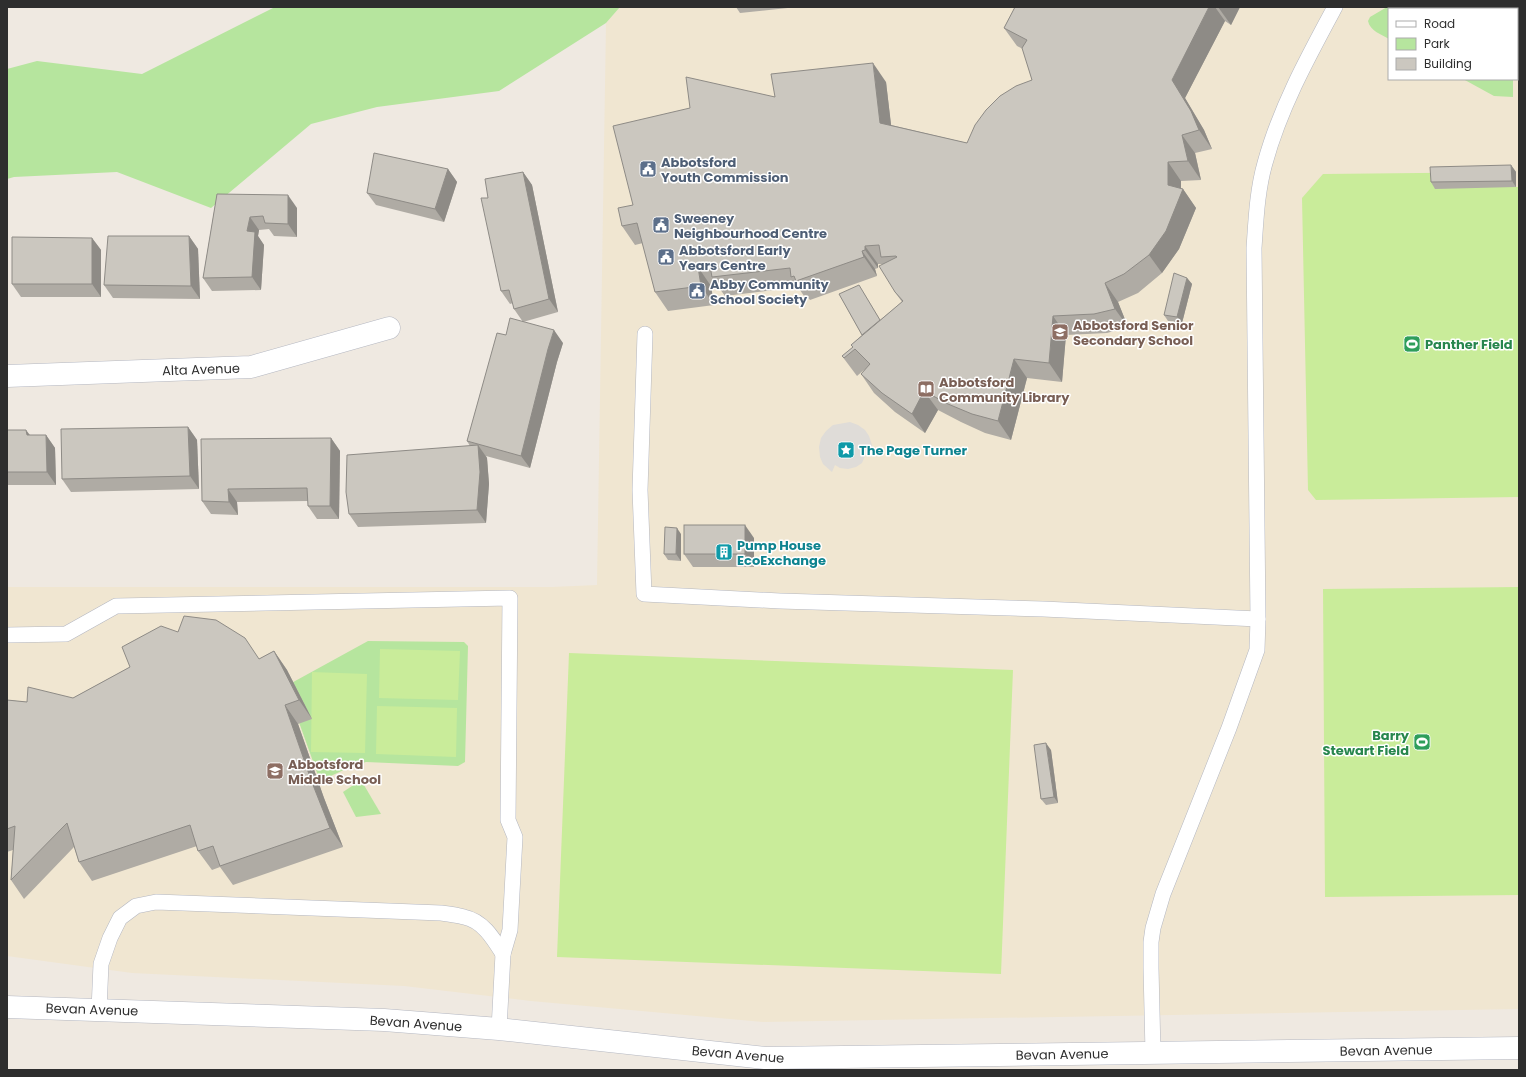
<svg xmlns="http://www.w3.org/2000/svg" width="1526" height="1077" viewBox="0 0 1526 1077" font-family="Poppins,sans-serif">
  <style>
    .education { fill: #f0e6d1; fill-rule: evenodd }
    .green { fill: #b6e59e }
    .pitch { fill: #c9ec9a }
    .plaza { fill: #dfdcd8 }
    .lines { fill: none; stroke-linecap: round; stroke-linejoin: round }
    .service-casing { stroke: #b4b7c1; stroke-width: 16 }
    .minor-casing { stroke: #b4b7c1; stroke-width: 23 }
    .tertiary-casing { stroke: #b4b7c1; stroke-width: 23 }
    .service { stroke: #fff; stroke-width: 15 }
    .minor { stroke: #fff; stroke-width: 22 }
    .tertiary { stroke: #fff; stroke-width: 22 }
    .wall { fill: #afaba4 }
    .shaded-wall { fill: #8e8b86 }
    .building { fill: #cbc7bf; stroke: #8e8b86 }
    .labels { text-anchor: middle; stroke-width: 3; stroke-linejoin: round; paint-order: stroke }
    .service-label { font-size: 13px; font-weight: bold; fill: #4e5e75; stroke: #fff; text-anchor: start }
    .education-label { font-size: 13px; font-weight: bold; fill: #785e54; stroke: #fff; text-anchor: start }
    .leisure-label { font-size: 13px; font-weight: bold; fill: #27864d; stroke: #fff; text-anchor: start }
    .street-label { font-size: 13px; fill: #2e2e2e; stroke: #fff }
    .culture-label { font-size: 13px; font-weight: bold; fill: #0d838f; stroke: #fff; text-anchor: start }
  </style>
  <rect width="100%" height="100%" fill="#efe9e1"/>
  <!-- education -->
  <path class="education" d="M620,7H1519V1009L763,1022L531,1001L404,986L132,973L7,956V587H552L597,585L606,23ZM1389,9H1517V79H1389Z"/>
  <!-- green -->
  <g class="green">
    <polygon points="275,7 620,7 606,23 499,91 377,107 311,124 211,208 117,172 14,177 7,179 7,69 37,61 142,74"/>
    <path d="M1387,7H1404L1403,9H1389V39C1381,34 1370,31 1368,21L1370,17Z"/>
    <polygon points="1463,79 1513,79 1513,97 1494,96"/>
    <polygon points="368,641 464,642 468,646 465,762 458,766 366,762 348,768 320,781 286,686"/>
    <polygon points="361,780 381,814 356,817 343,792"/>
  </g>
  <!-- pitch -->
  <g class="pitch">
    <polygon points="1516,172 1516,187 1519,187 1519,497 1316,500 1308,490 1302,198 1323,174"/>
    <polygon points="1519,587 1519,895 1325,897 1323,589"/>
    <polygon points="380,649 460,651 458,700 379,698"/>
    <polygon points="569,653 1013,670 1001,974 557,957"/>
    <polygon points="312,672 367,674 365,753 311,752"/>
    <polygon points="377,706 457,708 456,757 376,754"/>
  </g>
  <!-- plaza -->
  <polygon class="plaza" points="850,422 858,425 865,430 869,436 873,448 866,447 865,456 862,463 856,467 848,469 840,468 835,465 832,472 823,464 820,457 819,447 821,438 826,431 833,425"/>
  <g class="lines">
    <!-- service casing -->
    <g class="service-casing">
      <g id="service">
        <polyline points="645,334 640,490 644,594 780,601 1043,609 1258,619"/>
        <polyline points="7,635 66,634 116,606 510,598 508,820 515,837 510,930 503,954 499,1029"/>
        <path d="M99,1010L101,964L110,938L120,918L136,906L156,902L441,913C449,914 457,915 464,917C483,921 493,938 503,954"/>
        <path d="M1153,1053L1151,968V942L1153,928L1163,894L1229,728L1257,650L1258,619L1254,248C1256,220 1257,191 1265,163C1280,108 1308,57 1335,7"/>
      </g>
    </g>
    <!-- minor casing -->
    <g class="minor-casing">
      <polyline id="minor" points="7,376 251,367 389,328"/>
    </g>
    <!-- tertiary casing -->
    <g class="tertiary-casing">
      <polyline id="tertiary" points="7,1007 384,1020 499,1029 765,1058 1519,1048"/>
    </g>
    <!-- service -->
    <use href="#service" class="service"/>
    <!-- minor -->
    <use href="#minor" class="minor"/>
    <!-- tertiary -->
    <use href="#tertiary" class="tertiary"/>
  </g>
  <!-- wall -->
  <g class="wall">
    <polygon points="736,7 797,7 740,13"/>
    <polygon points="1015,7 1240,7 1231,25 1225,21 1185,98 1204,130 1212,149 1195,153 1201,180 1181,181 1181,189 1183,189 1196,208 1179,249 1162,273 1138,293 1118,302 1128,327 1107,333 1066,335 1062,382 1027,378 1011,440 985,433 961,422 938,410 925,433 895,412 874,393 861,374 865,369 857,376 842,356 853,347 851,345 862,335 839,294 863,292 880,320 902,302 895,292 884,264 878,264 878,268 875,269 877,276 810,300 806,295 804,296 798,287 725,296 717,285 711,286 714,305 668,311 655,292 643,243 635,245 622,226 633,205 775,97 886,82 891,125 967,143 1032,80 1023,49 1017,46 1004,28"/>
    <polygon points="1511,165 1516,172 1516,187 1435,189 1431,182"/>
    <polygon points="448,169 457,182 444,222 376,205 367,193"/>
    <polygon points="523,172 532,185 558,312 523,322 514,309 513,303 510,304 501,291 488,198"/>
    <polygon points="217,194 297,208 297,237 274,236 269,229 259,230 258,236 264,245 261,290 212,291 203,278"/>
    <polygon points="189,236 198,249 200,299 113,298 104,285"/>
    <polygon points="92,238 101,250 101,297 21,297 12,284"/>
    <polygon points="1187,278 1192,284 1182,323 1168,321 1164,315"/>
    <polygon points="506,335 563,343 557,362 530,468 486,456 487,458 489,484 486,523 358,527 349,514 470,446 467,441"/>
    <polygon points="188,427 197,440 199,489 71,492 62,479"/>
    <polygon points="7,430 26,430 30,435 46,435 55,448 56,485 7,485"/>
    <polygon points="331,438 340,451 339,519 317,519 308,506 308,501 237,502 238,515 211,514 202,501"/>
    <polygon points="681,534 681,561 668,560 664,554"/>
    <polygon points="754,538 754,567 693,567 684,554"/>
    <polygon points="178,632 259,659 274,651 287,670 312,719 298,724 324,798 343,847 233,885 220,867 212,870 198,851 197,846 92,881 79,862 74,847 24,899 11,880 13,850 7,852 7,700 27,702 73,698 130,667"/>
    <polygon points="1051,750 1058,803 1046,805 1041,799"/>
  </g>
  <!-- shaded-wall -->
  <g class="shaded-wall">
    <polygon points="1209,7 1215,7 1225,21 1185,98 1204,130 1212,149 1199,130 1172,80"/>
    <polygon points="1218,7 1240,7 1231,25"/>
    <polygon points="873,63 886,82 893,141 880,123"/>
    <polygon points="1182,135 1195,153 1201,180 1188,161"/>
    <polygon points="1168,162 1181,181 1181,193 1183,189 1196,208 1179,249 1162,273 1149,255 1168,185"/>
    <polygon points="1511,165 1516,172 1516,187 1512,181"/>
    <polygon points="448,169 457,182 444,222 435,209"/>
    <polygon points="523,172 532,185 558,312 549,299"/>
    <polygon points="288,195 297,208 297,237 288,224"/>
    <polygon points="250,217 259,230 258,236 264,245 261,290 252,277 247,231"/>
    <polygon points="189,236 198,249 200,299 191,286"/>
    <polygon points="92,238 101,250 101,297 92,284"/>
    <polygon points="865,246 878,264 878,268 865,250"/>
    <polygon points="862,251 875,269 877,276 864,257"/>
    <polygon points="698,267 711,286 714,305 701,286"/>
    <polygon points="1187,278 1192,284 1182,323 1177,317"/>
    <polygon points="7,283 8,299 7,298"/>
    <polygon points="1105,283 1118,302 1128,327 1115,309"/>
    <polygon points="1053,316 1066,335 1062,382 1049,363"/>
    <polygon points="554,330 563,343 557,362 530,468 521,456 548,349"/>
    <polygon points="1014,359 1027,378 1011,440 998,421"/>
    <polygon points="924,391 938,410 925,433 912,414"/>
    <polygon points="188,427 197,440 199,489 190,476"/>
    <polygon points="26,430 35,443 27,435"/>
    <polygon points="46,435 55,448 56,485 47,472"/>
    <polygon points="331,438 340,451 339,519 330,506"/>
    <polygon points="478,445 487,458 489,484 486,523 477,510"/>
    <polygon points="228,489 237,502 238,515 229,502"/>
    <polygon points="745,525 754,538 754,567 745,554"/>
    <polygon points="677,528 681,534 681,561 676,554"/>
    <polygon points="274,651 287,670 312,719 299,700"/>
    <polygon points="285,705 298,724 324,798 343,847 330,828 311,780"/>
    <polygon points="1046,743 1051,750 1058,803 1054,797"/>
  </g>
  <!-- building -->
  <g class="building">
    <polygon points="1015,7 1209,7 1172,80 1191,111 1199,130 1182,135 1188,161 1168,162 1168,185 1183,189 1166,231 1149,255 1124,274 1105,283 1115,309 1094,314 1053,316 1049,363 1014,359 998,421 972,414 948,404 924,391 912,414 882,393 861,374 870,364 855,349 844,358 842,356 853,347 851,345 903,301 895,292 879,266 897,257 896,256 881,257 879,245 865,246 865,250 862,251 864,257 796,281 794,276 791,277 790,268 712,277 710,266 698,267 701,286 655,292 637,223 622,226 618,208 633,205 613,126 690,108 686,77 775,97 771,74 873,63 880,123 967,143 975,125 986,110 1000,96 1016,86 1032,80 1022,48 1027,40 1004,28"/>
    <polygon points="374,153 448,169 435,209 367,193"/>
    <polygon points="1511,165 1512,181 1431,182 1430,167"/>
    <polygon points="523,172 549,299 514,309 509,290 501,291 481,198 488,198 485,179"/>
    <polygon points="217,194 288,195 288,224 265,223 263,216 250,217 247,231 255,232 252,277 203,278"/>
    <polygon points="108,236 189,236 191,286 104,285"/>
    <polygon points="12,237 92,238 92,284 12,284"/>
    <polygon points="1174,273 1187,278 1177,317 1164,315"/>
    <polygon points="859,285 880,320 862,335 839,294"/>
    <polygon points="510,318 554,330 548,349 521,456 467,441 497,333 506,335"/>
    <polygon points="188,427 190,476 62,479 61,429"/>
    <polygon points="7,430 26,430 27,435 46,435 47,472 7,472"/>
    <polygon points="331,438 330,506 308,506 307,488 228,489 229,502 202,501 201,439"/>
    <polygon points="478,445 480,472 477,510 349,514 346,492 347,455"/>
    <rect x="684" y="525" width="61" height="29"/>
    <polygon points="665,527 677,528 676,554 664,554"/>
    <polygon points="184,616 216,620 245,638 259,659 274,651 299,700 285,705 311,780 330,828 220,866 213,846 198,851 190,825 79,862 67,823 11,880 15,826 7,829 7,700 27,702 28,687 73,698 130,667 122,647 161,626 178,632"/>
    <polygon points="1046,743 1054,797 1041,799 1034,745"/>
  </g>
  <!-- icons -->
  <defs>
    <g id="civic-square" transform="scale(0.9)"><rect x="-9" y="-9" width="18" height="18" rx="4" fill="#5c6f8a" stroke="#fff"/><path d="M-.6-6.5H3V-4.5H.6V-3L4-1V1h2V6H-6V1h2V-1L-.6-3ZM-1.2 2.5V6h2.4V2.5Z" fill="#fff"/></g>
    <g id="school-square" transform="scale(0.9)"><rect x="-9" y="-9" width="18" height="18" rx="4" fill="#8d6e63" stroke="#fff"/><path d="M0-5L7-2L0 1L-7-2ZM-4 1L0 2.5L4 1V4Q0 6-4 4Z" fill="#fff"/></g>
    <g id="stadium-square" transform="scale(0.9)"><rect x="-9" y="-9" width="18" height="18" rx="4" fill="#2e9e5b" stroke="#fff"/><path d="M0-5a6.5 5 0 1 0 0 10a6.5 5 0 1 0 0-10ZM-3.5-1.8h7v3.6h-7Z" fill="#fff"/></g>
    <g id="library-square" transform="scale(0.9)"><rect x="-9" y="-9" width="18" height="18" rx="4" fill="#8d6e63" stroke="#fff"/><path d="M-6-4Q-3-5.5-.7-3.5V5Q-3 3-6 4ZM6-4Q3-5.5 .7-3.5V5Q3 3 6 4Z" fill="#fff"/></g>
    <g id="sight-square" transform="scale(0.9)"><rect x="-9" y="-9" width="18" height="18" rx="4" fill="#0f9aa8" stroke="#fff"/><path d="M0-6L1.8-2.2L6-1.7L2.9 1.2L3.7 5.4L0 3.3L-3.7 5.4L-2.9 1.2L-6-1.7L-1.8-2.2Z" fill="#fff"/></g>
    <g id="building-square" transform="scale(0.9)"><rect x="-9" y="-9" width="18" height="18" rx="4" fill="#0f9aa8" stroke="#fff"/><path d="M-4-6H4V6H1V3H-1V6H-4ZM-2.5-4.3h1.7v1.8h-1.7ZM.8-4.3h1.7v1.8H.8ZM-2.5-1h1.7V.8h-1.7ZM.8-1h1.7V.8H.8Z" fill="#fff"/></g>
  </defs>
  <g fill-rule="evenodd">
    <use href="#civic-square" x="648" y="169"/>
    <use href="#civic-square" x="661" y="225"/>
    <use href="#civic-square" x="666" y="257"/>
    <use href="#civic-square" x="697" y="291"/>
    <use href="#school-square" x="1060" y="332"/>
    <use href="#stadium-square" x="1412" y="344"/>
    <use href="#library-square" x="926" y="389"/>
    <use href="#sight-square" x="846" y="450"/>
    <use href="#building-square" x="724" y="552"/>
    <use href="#stadium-square" x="1422" y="742"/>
    <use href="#school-square" x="275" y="771"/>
  </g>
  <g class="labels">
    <!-- service labels -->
    <g class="service-label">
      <text x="661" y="167">Abbotsford<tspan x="661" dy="15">Youth Commission</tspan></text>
      <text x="674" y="223">Sweeney<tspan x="674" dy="15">Neighbourhood Centre</tspan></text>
      <text x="679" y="255">Abbotsford Early<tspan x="679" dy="15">Years Centre</tspan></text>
      <text x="710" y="289">Abby Community<tspan x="710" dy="15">School Society</tspan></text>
    </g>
    <!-- education labels -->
    <g class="education-label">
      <text x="1073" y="330">Abbotsford Senior<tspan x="1073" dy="15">Secondary School</tspan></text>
      <text x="939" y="387">Abbotsford<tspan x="939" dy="15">Community Library</tspan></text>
      <text x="288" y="769">Abbotsford<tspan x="288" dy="15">Middle School</tspan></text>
    </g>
    <!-- leisure labels -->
    <g class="leisure-label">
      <text x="1425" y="349">Panther Field</text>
      <text x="1409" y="740" text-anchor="end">Barry<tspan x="1409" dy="15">Stewart Field</tspan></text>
    </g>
    <!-- street labels -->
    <g class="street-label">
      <text transform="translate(201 369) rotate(-2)" y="5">Alta Avenue</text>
      <text transform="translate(92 1009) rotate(2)" y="5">Bevan Avenue</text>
      <text transform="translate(416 1023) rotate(4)" y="5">Bevan Avenue</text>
      <text transform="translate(1386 1050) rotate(-1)" y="5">Bevan Avenue</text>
      <text transform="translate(738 1054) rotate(5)" y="5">Bevan Avenue</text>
      <text transform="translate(1062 1054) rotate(-1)" y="5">Bevan Avenue</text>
    </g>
    <!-- culture labels -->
    <g class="culture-label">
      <text x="859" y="455">The Page Turner</text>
      <text x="737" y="550">Pump House<tspan x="737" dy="15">EcoExchange</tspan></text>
    </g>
  </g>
  <!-- border -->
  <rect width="1526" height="1077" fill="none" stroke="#2e2e2e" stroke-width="16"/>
  <!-- legend -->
  <rect x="1388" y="8" width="130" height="72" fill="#ffffff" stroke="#ababab"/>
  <rect x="1396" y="21" width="20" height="6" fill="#ffffff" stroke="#ababab"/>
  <text x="1424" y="28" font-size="12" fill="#2e2e2e">Road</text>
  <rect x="1396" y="38" width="20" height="12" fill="#b6e59e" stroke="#ababab"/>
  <text x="1424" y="48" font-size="12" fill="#2e2e2e">Park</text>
  <rect x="1396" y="58" width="20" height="12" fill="#cbc7bf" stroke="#ababab"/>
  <text x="1424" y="68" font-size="12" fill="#2e2e2e">Building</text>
</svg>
